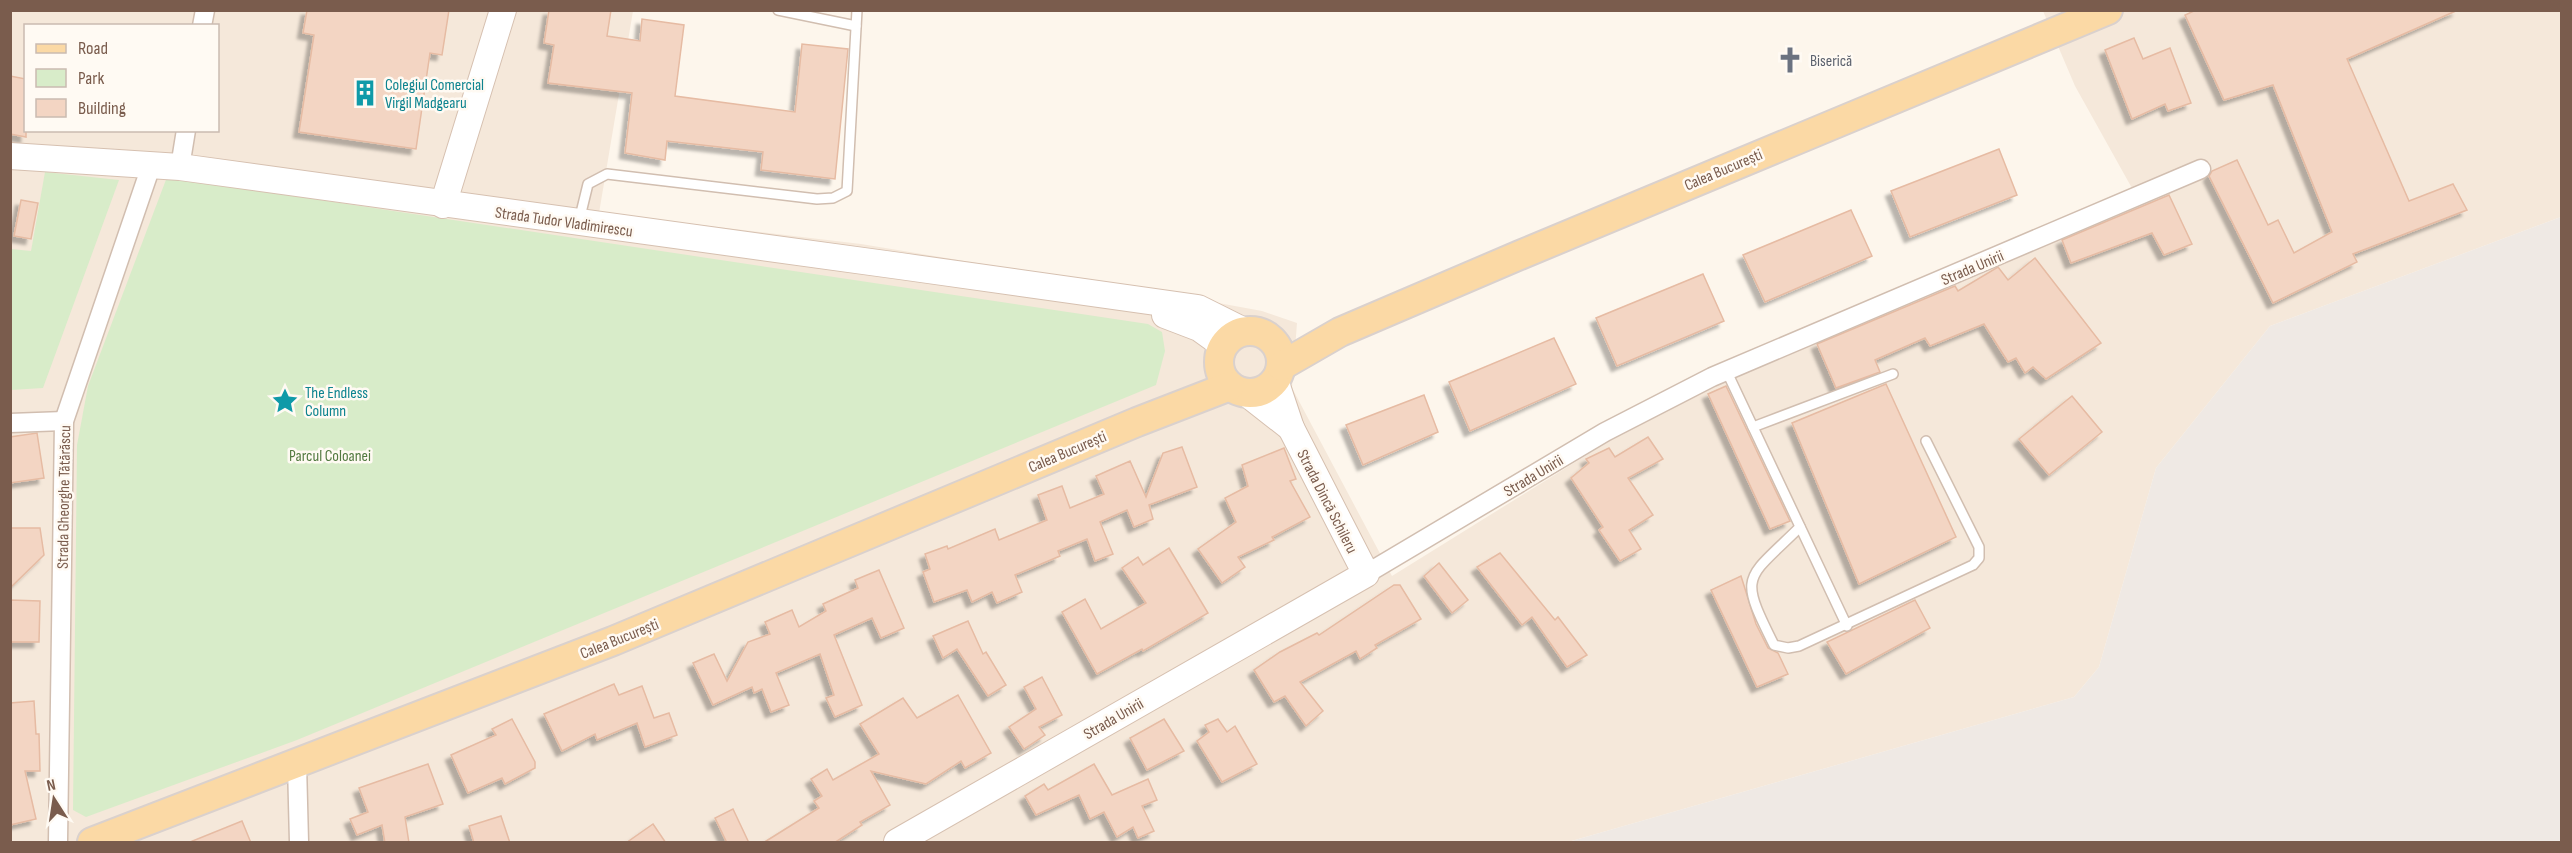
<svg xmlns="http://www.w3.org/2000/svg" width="2572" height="853" viewBox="0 0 2572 853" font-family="'Sofia Sans Condensed',sans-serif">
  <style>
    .residential { fill: #f5e8da; fill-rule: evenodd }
    .industrial { fill: #efe9e4 }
    .green { fill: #d8ecc9 }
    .building { fill: #f3d5c3; stroke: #e6bba3; stroke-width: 1.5; filter: url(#shadow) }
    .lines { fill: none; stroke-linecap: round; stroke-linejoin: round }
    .lane-casing { stroke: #d1beb0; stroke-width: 12 }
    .street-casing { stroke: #d1beb0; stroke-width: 21 }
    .secondary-casing { stroke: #d6c0b0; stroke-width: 28 }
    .primary-casing { stroke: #dad1cd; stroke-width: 32 }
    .lane { stroke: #fff; stroke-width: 9 }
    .street { stroke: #fff; stroke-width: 18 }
    .secondary { stroke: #fff; stroke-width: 26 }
    .primary { stroke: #fbd9a5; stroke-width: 28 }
    .labels { text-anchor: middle; stroke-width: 5; stroke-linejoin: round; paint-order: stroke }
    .worship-label { font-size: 16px; fill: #5b616d; stroke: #fffaf3; text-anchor: start }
    .culture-label { font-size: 16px; fill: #0d838f; stroke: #fffaf3; text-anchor: start }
    .street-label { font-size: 16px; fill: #7a5c4d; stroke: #fffaf3 }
    .park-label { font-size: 16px; fill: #537a41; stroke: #fffaf3 }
  </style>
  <defs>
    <filter id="shadow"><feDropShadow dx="-5.5" dy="5.5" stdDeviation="1.5" flood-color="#0004"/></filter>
  </defs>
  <rect width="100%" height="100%" fill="#fdf6ec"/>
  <!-- residential -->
  <path class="residential" d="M10,11H633L599,213L861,244L1213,302L1262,311L1297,323L1292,388L1392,576L1712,377L2133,190L2075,86L2043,11H2561V217L2270,326L2156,468L2099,667L2074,697L1568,842H11ZM26,26H218V130H26Z"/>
  <!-- industrial -->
  <polygon class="industrial" points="2561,217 2561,842 1568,842 2074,697 2099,667 2156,468 2270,326"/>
  <!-- green -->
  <g class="green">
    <polygon points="45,172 119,180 43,388 11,390 11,249 31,251"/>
    <polygon points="167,177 1148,324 1162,332 1165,351 1156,385 297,740 86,817 73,810 77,445 88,386"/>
  </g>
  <!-- building -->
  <g class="building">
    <polygon points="307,10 449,10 442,55 430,53 416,149 299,132 314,35 303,33"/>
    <polygon points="549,10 611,10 607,36 640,41 642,19 684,25 675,96 795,112 802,44 848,49 835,179 761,170 763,152 667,141 665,160 625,153 632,93 548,83 554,45 544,43"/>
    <polygon points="2196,10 2458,10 2347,59 2409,201 2453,184 2467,210 2353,254 2357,262 2273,303 2209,176 2212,171 2237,160 2268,225 2278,220 2294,253 2332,232 2273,85 2224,100 2185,15"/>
    <polygon points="2134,38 2143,59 2170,48 2191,103 2168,111 2165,104 2132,119 2105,50"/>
    <polygon points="10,76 26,79 26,137 10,134"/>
    <polygon points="1999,149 2017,195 1910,237 1891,191"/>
    <polygon points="2169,195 2192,244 2164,255 2152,233 2071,263 2062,240"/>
    <polygon points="21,200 38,203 31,239 14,236"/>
    <polygon points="1851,210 1872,256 1765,302 1743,255"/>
    <polygon points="2035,258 2101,343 2046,379 2033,367 2025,373 2016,358 2008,362 1984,324 1930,346 1925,338 1875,360 1880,372 1836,388 1817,344 1955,286 1958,291 1998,267 2008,280"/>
    <polygon points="1703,274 1724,321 1617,366 1596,318"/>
    <polygon points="1554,338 1576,384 1470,431 1449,382"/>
    <polygon points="1886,384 1956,537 1859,584 1792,423"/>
    <polygon points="1726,386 1790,521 1770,529 1708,394"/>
    <polygon points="1424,395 1438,432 1363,465 1346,425"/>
    <polygon points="2072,396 2102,432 2049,475 2019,439"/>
    <polygon points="37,433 44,478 10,483 10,437"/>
    <polygon points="1648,437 1663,459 1628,478 1653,515 1629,530 1641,549 1620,561 1599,530 1603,527 1571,478 1589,463 1586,459 1609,448 1615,457"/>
    <polygon points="1182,447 1197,487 1149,505 1153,519 1134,527 1127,510 1100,522 1113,554 1095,561 1087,539 1058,551 1060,556 1015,575 1022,592 997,603 992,592 972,602 967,590 934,602 923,572 930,569 925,554 947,546 948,549 995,529 999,540 1047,520 1038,495 1062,486 1070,508 1104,494 1096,476 1130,461 1146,497 1163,453"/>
    <polygon points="1284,448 1296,479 1290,481 1310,517 1272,537 1274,540 1238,557 1245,567 1222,583 1198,549 1236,522 1225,498 1248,486 1242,465"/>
    <polygon points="10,528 40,528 44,555 10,588"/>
    <polygon points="1169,548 1208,613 1143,651 1142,649 1097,674 1062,612 1085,599 1101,629 1146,603 1122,568 1138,557 1143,565"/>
    <polygon points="1500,553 1555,620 1558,617 1587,655 1567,667 1532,617 1522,625 1477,567"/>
    <polygon points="1439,563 1468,600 1452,613 1424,576"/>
    <polygon points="879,570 904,628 881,638 872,618 834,635 862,705 835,717 826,698 834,695 820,654 776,673 789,705 771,712 762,689 754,693 752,687 713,705 693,663 714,654 727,681 748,642 770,634 765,622 792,610 799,627 826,611 823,604 858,588 855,580"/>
    <polygon points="1741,576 1756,624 1768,648 1778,653 1788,674 1757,687 1711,590"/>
    <polygon points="1394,585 1400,585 1421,619 1375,645 1377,648 1360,659 1356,651 1300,682 1323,711 1306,726 1285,696 1274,702 1254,670 1280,652 1317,633 1319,635"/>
    <polygon points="10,600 40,601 39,642 10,642"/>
    <polygon points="1915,600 1930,628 1846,674 1827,642"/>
    <polygon points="968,621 983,654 986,652 1006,685 988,696 957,649 943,658 933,636"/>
    <polygon points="1042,677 1062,715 1039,727 1045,735 1024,749 1009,727 1036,709 1024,687"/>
    <polygon points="614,684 619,695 642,686 654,718 669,713 677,735 645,747 637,723 597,740 595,734 562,751 544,714"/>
    <polygon points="958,695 991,753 965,768 961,761 926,784 871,771 890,805 860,822 862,825 834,843 763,843 819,808 814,801 822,796 811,779 827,769 833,780 879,754 860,724 903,698 917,718"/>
    <polygon points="34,701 36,734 39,734 40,771 25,771 36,819 10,825 10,703"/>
    <polygon points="512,719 535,762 535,768 505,784 502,778 468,793 451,755 496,735 492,729"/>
    <polygon points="1164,719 1184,751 1147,770 1130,738"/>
    <polygon points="1218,719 1227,732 1235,726 1257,764 1222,782 1197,741 1209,732 1205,725"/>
    <polygon points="428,764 443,804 405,817 409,843 385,843 382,825 357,835 350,819 368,812 359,788"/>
    <polygon points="1094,764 1112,795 1148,779 1157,800 1142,806 1154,831 1138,838 1133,827 1117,837 1104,812 1090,819 1079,795 1036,815 1025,796 1044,784 1048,790"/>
    <polygon points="733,809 749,843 727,843 715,818"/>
    <polygon points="501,816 510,843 474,843 469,826"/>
    <polygon points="242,821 251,843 190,843 190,842"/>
    <polygon points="653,824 666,843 626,843"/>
  </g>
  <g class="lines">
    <!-- lane casing -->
    <g class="lane-casing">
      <g id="lane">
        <polyline points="778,10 856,26"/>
        <polyline points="579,221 588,184 607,174 817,199 833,198 847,191 857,10"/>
        <polyline points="1726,370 1847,626"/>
        <polyline points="1753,427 1893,374"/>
        <path d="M1800,527C1745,581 1738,573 1774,645L1788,648L1799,646L1973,565L1979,558V547L1926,441"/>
      </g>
    </g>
    <!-- street casing -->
    <g class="street-casing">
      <g id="street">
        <polyline points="202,26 205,10"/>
        <polyline points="180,167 186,130"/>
        <polyline points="10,423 64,421"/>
        <polyline points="1366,574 1605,432 1712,377 2201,169"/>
        <polyline points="297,764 299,842"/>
        <polyline points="58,842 64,421 151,166"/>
      </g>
    </g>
    <!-- secondary casing -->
    <g class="secondary-casing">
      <g id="secondary">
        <polyline points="10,156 180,167 900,266 1198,308 1246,332"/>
        <polyline points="443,205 503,10"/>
        <polyline points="1165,315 1199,328 1224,346"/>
        <polyline points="1245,392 1291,428"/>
        <polyline points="897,842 1366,574 1291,428 1275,380"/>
      </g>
    </g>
    <!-- primary casing -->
    <g class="primary-casing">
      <g id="primary">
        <circle cx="1250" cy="362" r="31"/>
        <polyline points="1281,366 1340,332 1520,255 2108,10"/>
        <polyline points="92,842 613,641 1137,422 1230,386"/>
      </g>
    </g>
    <!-- lane -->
    <use href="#lane" class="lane"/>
    <!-- street -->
    <use href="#street" class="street"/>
    <!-- secondary -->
    <use href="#secondary" class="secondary"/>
    <!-- primary -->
    <use href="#primary" class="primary"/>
  </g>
  <!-- icons -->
  <defs>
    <g id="church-bare" transform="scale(2.07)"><path d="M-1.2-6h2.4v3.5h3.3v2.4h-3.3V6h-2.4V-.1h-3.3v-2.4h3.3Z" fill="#6b7280" stroke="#fffaf3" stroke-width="2.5" paint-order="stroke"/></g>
    <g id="building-bare" transform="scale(2.07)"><path d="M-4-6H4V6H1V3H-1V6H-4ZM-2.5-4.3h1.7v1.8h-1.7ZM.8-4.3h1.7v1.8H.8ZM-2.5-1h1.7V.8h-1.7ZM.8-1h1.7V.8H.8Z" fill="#0f9aa8" stroke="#fffaf3" stroke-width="2.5" paint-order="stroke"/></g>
    <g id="sight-bare" transform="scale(2.07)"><path d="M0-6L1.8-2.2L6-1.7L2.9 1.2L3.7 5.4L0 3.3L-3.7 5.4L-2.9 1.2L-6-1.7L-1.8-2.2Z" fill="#0f9aa8" stroke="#fffaf3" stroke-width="2.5" paint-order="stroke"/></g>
  </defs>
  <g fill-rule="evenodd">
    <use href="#church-bare" x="1790" y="60"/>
    <use href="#building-bare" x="365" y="93"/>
    <use href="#sight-bare" x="285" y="401"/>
  </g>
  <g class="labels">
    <!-- worship labels -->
    <g class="worship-label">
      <text x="1810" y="66">Biserică</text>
    </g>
    <!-- culture labels -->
    <g class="culture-label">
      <text x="385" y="90">Colegiul Comercial<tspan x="385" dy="18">Virgil Madgearu</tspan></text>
      <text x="305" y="398">The Endless<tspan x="305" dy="18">Column</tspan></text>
    </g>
    <!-- street labels -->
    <g class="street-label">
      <text transform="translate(1723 169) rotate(-23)" y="6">Calea București</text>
      <text transform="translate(564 221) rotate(8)" y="6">Strada Tudor Vladimirescu</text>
      <text transform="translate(1972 267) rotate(-23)" y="6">Strada Unirii</text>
      <text transform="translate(1067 451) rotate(-23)" y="6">Calea București</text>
      <text transform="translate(1533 475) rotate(-31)" y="6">Strada Unirii</text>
      <text transform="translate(63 497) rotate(-89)" y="6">Strada Gheorghe Tătărăscu</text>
      <text transform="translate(1328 501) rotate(63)" y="6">Strada Dincă Schileru</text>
      <text transform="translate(619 638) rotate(-22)" y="6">Calea București</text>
      <text transform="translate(1113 718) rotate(-30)" y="6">Strada Unirii</text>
    </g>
    <!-- park labels -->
    <g class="park-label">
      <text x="330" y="461">Parcul Coloanei</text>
    </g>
  </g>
  <!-- border -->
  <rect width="2572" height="853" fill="none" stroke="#7a5c4d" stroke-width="24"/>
  <!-- legend -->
  <rect x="24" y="24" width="195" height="108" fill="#fffaf3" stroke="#cabbb1" stroke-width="1.5"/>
  <rect x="36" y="44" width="30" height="9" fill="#fbd9a5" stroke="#cabbb1" stroke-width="1.5"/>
  <text x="78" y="54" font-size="18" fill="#7a5c4d">Road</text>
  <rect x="36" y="69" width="30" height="18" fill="#d8ecc9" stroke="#cabbb1" stroke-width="1.5"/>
  <text x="78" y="84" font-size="18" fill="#7a5c4d">Park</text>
  <rect x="36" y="99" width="30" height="18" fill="#f3d5c3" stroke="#cabbb1" stroke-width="1.5"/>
  <text x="78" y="114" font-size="18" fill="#7a5c4d">Building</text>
  <!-- north arrow -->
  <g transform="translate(54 799) rotate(348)" stroke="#fffaf3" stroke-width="4.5" paint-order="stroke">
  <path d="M0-4.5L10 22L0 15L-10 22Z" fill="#7a5c4d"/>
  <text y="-9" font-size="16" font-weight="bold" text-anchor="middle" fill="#7a5c4d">N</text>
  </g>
</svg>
